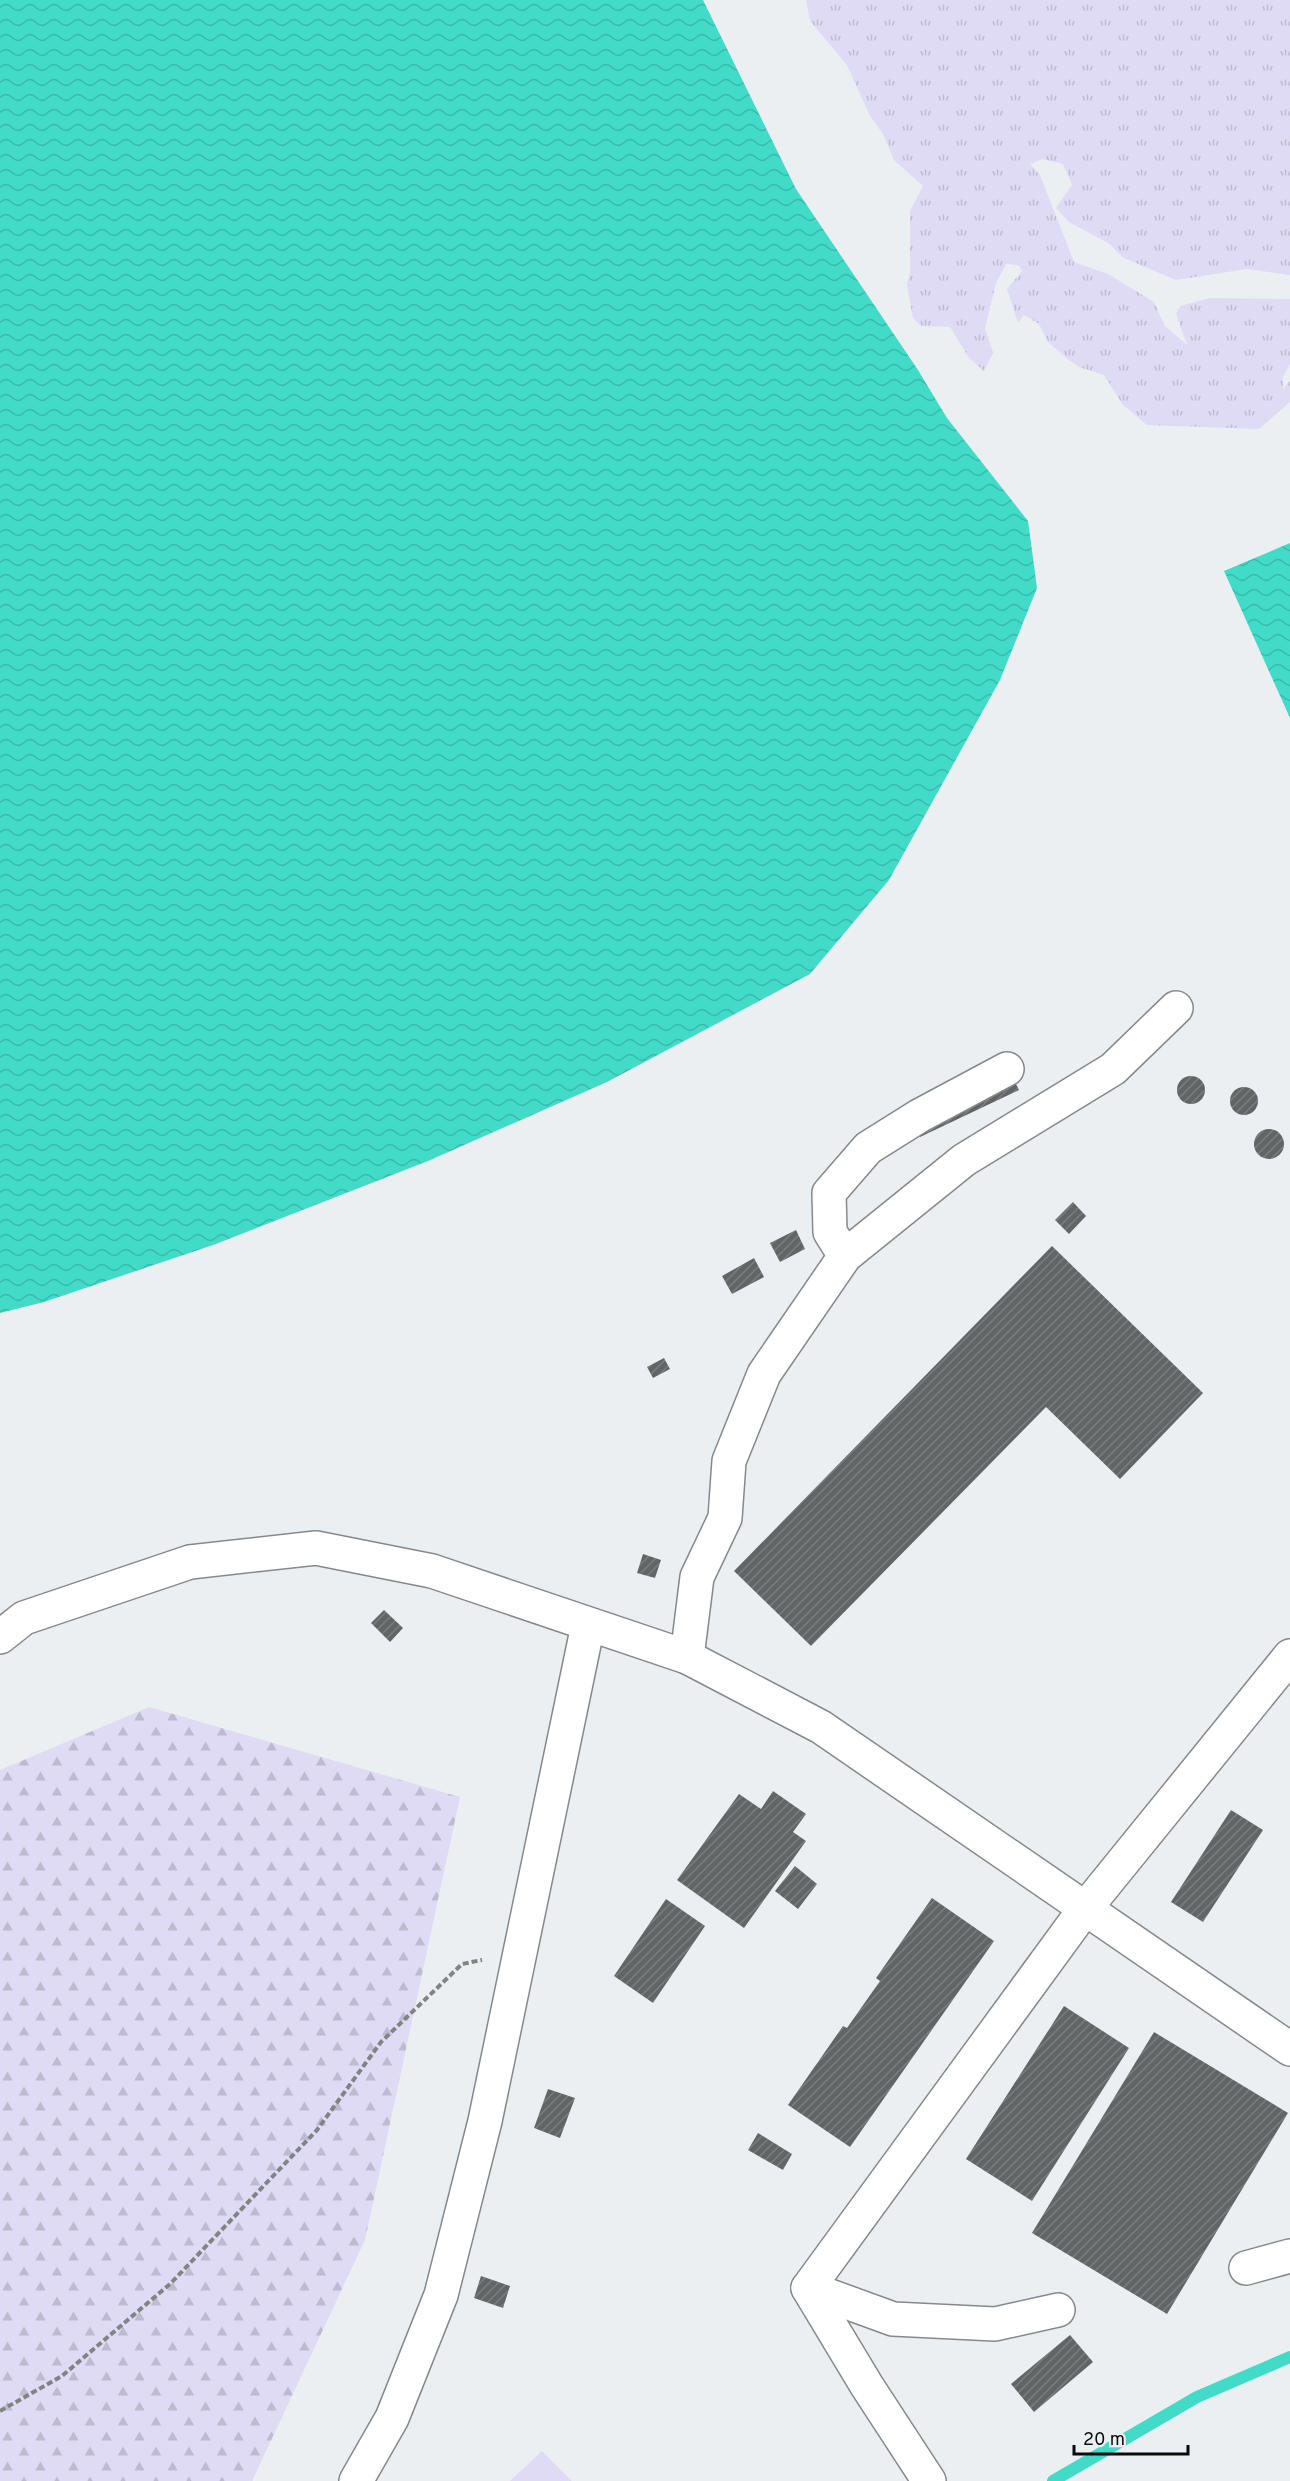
<svg xmlns="http://www.w3.org/2000/svg" width="1290" height="2481" viewBox="0 0 1290 2481" font-family="Overpass,sans-serif">
  <style>
    .grass { fill: url(#grass-tufts) }
    .forest { fill: url(#forest-firs) }
    .park { fill: #dfdbf5 }
    .water { fill: url(#water-waves) }
    .lines { fill: none; stroke-linecap: round; stroke-linejoin: round }
    .stream { stroke: #42dbc7; stroke-width: 12 }
    .building { fill: url(#building-hatch) }
    .minor-casing { stroke: #86898b; stroke-width: 36 }
    .path { stroke: #818485; stroke-width: 4; stroke-dasharray: 6 3; stroke-linecap: butt }
    .minor { stroke: #fff; stroke-width: 33 }
  </style>
  <defs>
    <pattern id="grass-tufts" width="24" height="20" patternUnits="userSpaceOnUse" patternTransform="scale(1.5)"><rect width="24" height="20" fill="#dfdbf5"/><path d="M3 7l-1-3M5 7V3M7 7l1-3M15 17l-1-3M17 17v-4M19 17l1-3" fill="none" stroke="#bebbd1"/></pattern>
    <pattern id="forest-firs" width="22" height="20" patternUnits="userSpaceOnUse" patternTransform="scale(1.5)"><rect width="22" height="20" fill="#dfdbf5"/><path d="M5 1l3.5 6h-7zM16 11l3.5 6h-7z" fill="#bebbd1"/></pattern>
    <pattern id="water-waves" width="16" height="10" patternUnits="userSpaceOnUse" patternTransform="scale(1.5)"><rect width="16" height="10" fill="#42dbc7"/><path d="M0 5q4-4 8 0t8 0" fill="none" stroke="#39bbaa"/></pattern>
    <pattern id="building-hatch" width="6" height="6" patternUnits="userSpaceOnUse" patternTransform="scale(1.5)"><rect width="6" height="6" fill="#616566"/><path d="M-1 1l2-2M0 6l6-6M5 7l2-2" fill="none" stroke="#7a7d7e"/></pattern>
  </defs>
  <rect width="100%" height="100%" fill="#ebeff1"/>
  <!-- grass -->
  <polygon class="grass" points="806,0 1290,0 1290,275 1247,269 1176,280 1124,258 1108,243 1069,222 1056,208 1072,185 1063,164 1042,159 1030,164 1040,175 1074,262 1108,274 1154,302 1165,326 1187,345 1176,314 1180,306 1210,298 1290,299 1290,364 1283,377 1283,389 1290,381 1290,402 1259,429 1147,425 1123,405 1104,375 1079,367 1069,360 1048,342 1039,324 1024,315 1018,323 1007,289 1022,271 1018,265 1006,264 996,283 985,328 993,353 984,371 969,358 950,327 921,326 913,318 907,285 910,272 910,211 923,186 894,160 883,134 870,116 847,65 810,21"/>
  <!-- forest -->
  <polygon class="forest" points="149,1707 460,1797 365,2240 252,2481 0,2481 0,1770"/>
  <!-- park -->
  <polygon class="park" points="542,2451 572,2481 510,2481"/>
  <!-- water -->
  <g class="water">
    <polygon points="0,0 703,0 796,189 918,370 947,418 1028,521 1037,588 1000,680 889,880 810,974 607,1082 428,1161 216,1244 44,1302 0,1313"/>
    <polygon points="1290,543 1290,718 1224,571"/>
  </g>
  <g class="lines">
    <!-- stream -->
    <polyline class="stream" points="1053,2481 1197,2397 1290,2357"/>
  </g>
  <!-- building -->
  <g class="building">
    <circle cx="1191" cy="1090" r="14"/>
    <polygon points="1015,1082 1019,1090 920,1137 917,1128"/>
    <circle cx="1244" cy="1101" r="14"/>
    <circle cx="1269" cy="1144" r="15"/>
    <polygon points="1073,1202 1086,1216 1069,1234 1055,1220"/>
    <polygon points="796,1230 805,1249 780,1262 770,1243"/>
    <polygon points="1052,1246 1203,1393 1120,1479 1046,1407 811,1646 734,1571"/>
    <polygon points="754,1258 764,1277 732,1294 722,1276"/>
    <polygon points="664,1358 670,1369 653,1378 647,1367"/>
    <polygon points="643,1554 661,1560 655,1578 637,1573"/>
    <polygon points="384,1610 403,1628 390,1642 371,1623"/>
    <polygon points="773,1791 806,1814 793,1832 806,1841 744,1928 677,1880 739,1794 761,1809"/>
    <polygon points="1231,1810 1263,1830 1203,1922 1171,1902"/>
    <polygon points="795,1866 817,1884 798,1909 775,1891"/>
    <polygon points="932,1898 994,1941 850,2147 788,2105 843,2026 847,2028 880,1981 876,1978"/>
    <polygon points="666,1899 705,1926 653,2003 614,1976"/>
    <polygon points="1064,2006 1129,2048 1032,2201 966,2159"/>
    <polygon points="1154,2032 1288,2113 1167,2314 1032,2233"/>
    <polygon points="548,2089 575,2098 560,2138 534,2128"/>
    <polygon points="758,2133 792,2154 783,2170 748,2150"/>
    <polygon points="481,2276 510,2286 503,2308 474,2298"/>
    <polygon points="1070,2335 1093,2362 1034,2412 1011,2384"/>
  </g>
  <g class="lines">
    <!-- minor casing -->
    <g class="minor-casing">
      <g id="minor">
        <polyline points="845,1256 830,1232 829,1193 868,1148 919,1116 1007,1069"/>
        <polyline points="0,1637 24,1618 190,1562 316,1548 432,1571 687,1657 821,1727 1290,2049"/>
        <polyline points="687,1657 697,1577 725,1518 729,1461 764,1374 845,1256 964,1160 1113,1069 1176,1008"/>
        <polyline points="1246,2268 1290,2256"/>
        <polyline points="808,2288 893,2319 995,2324 1058,2310"/>
        <polyline points="356,2481 392,2418 441,2295 485,2121 588,1625"/>
        <polyline points="929,2481 867,2386 808,2288 1084,1910 1290,1656"/>
      </g>
    </g>
    <!-- path -->
    <polyline class="path" points="0,2411 62,2376 170,2284 317,2130 381,2042 462,1964 482,1960"/>
    <!-- minor -->
    <use href="#minor" class="minor"/>
  </g>
  <!-- scale -->
  <path d="M1074 2445v9h114v-9" fill="none" stroke="#0a0c0c" stroke-width="3"/>
  <text x="1083" y="2445" font-size="18" fill="#0a0c0c" stroke="#ebeff1" stroke-width="4.5" paint-order="stroke">20 m</text>
</svg>
